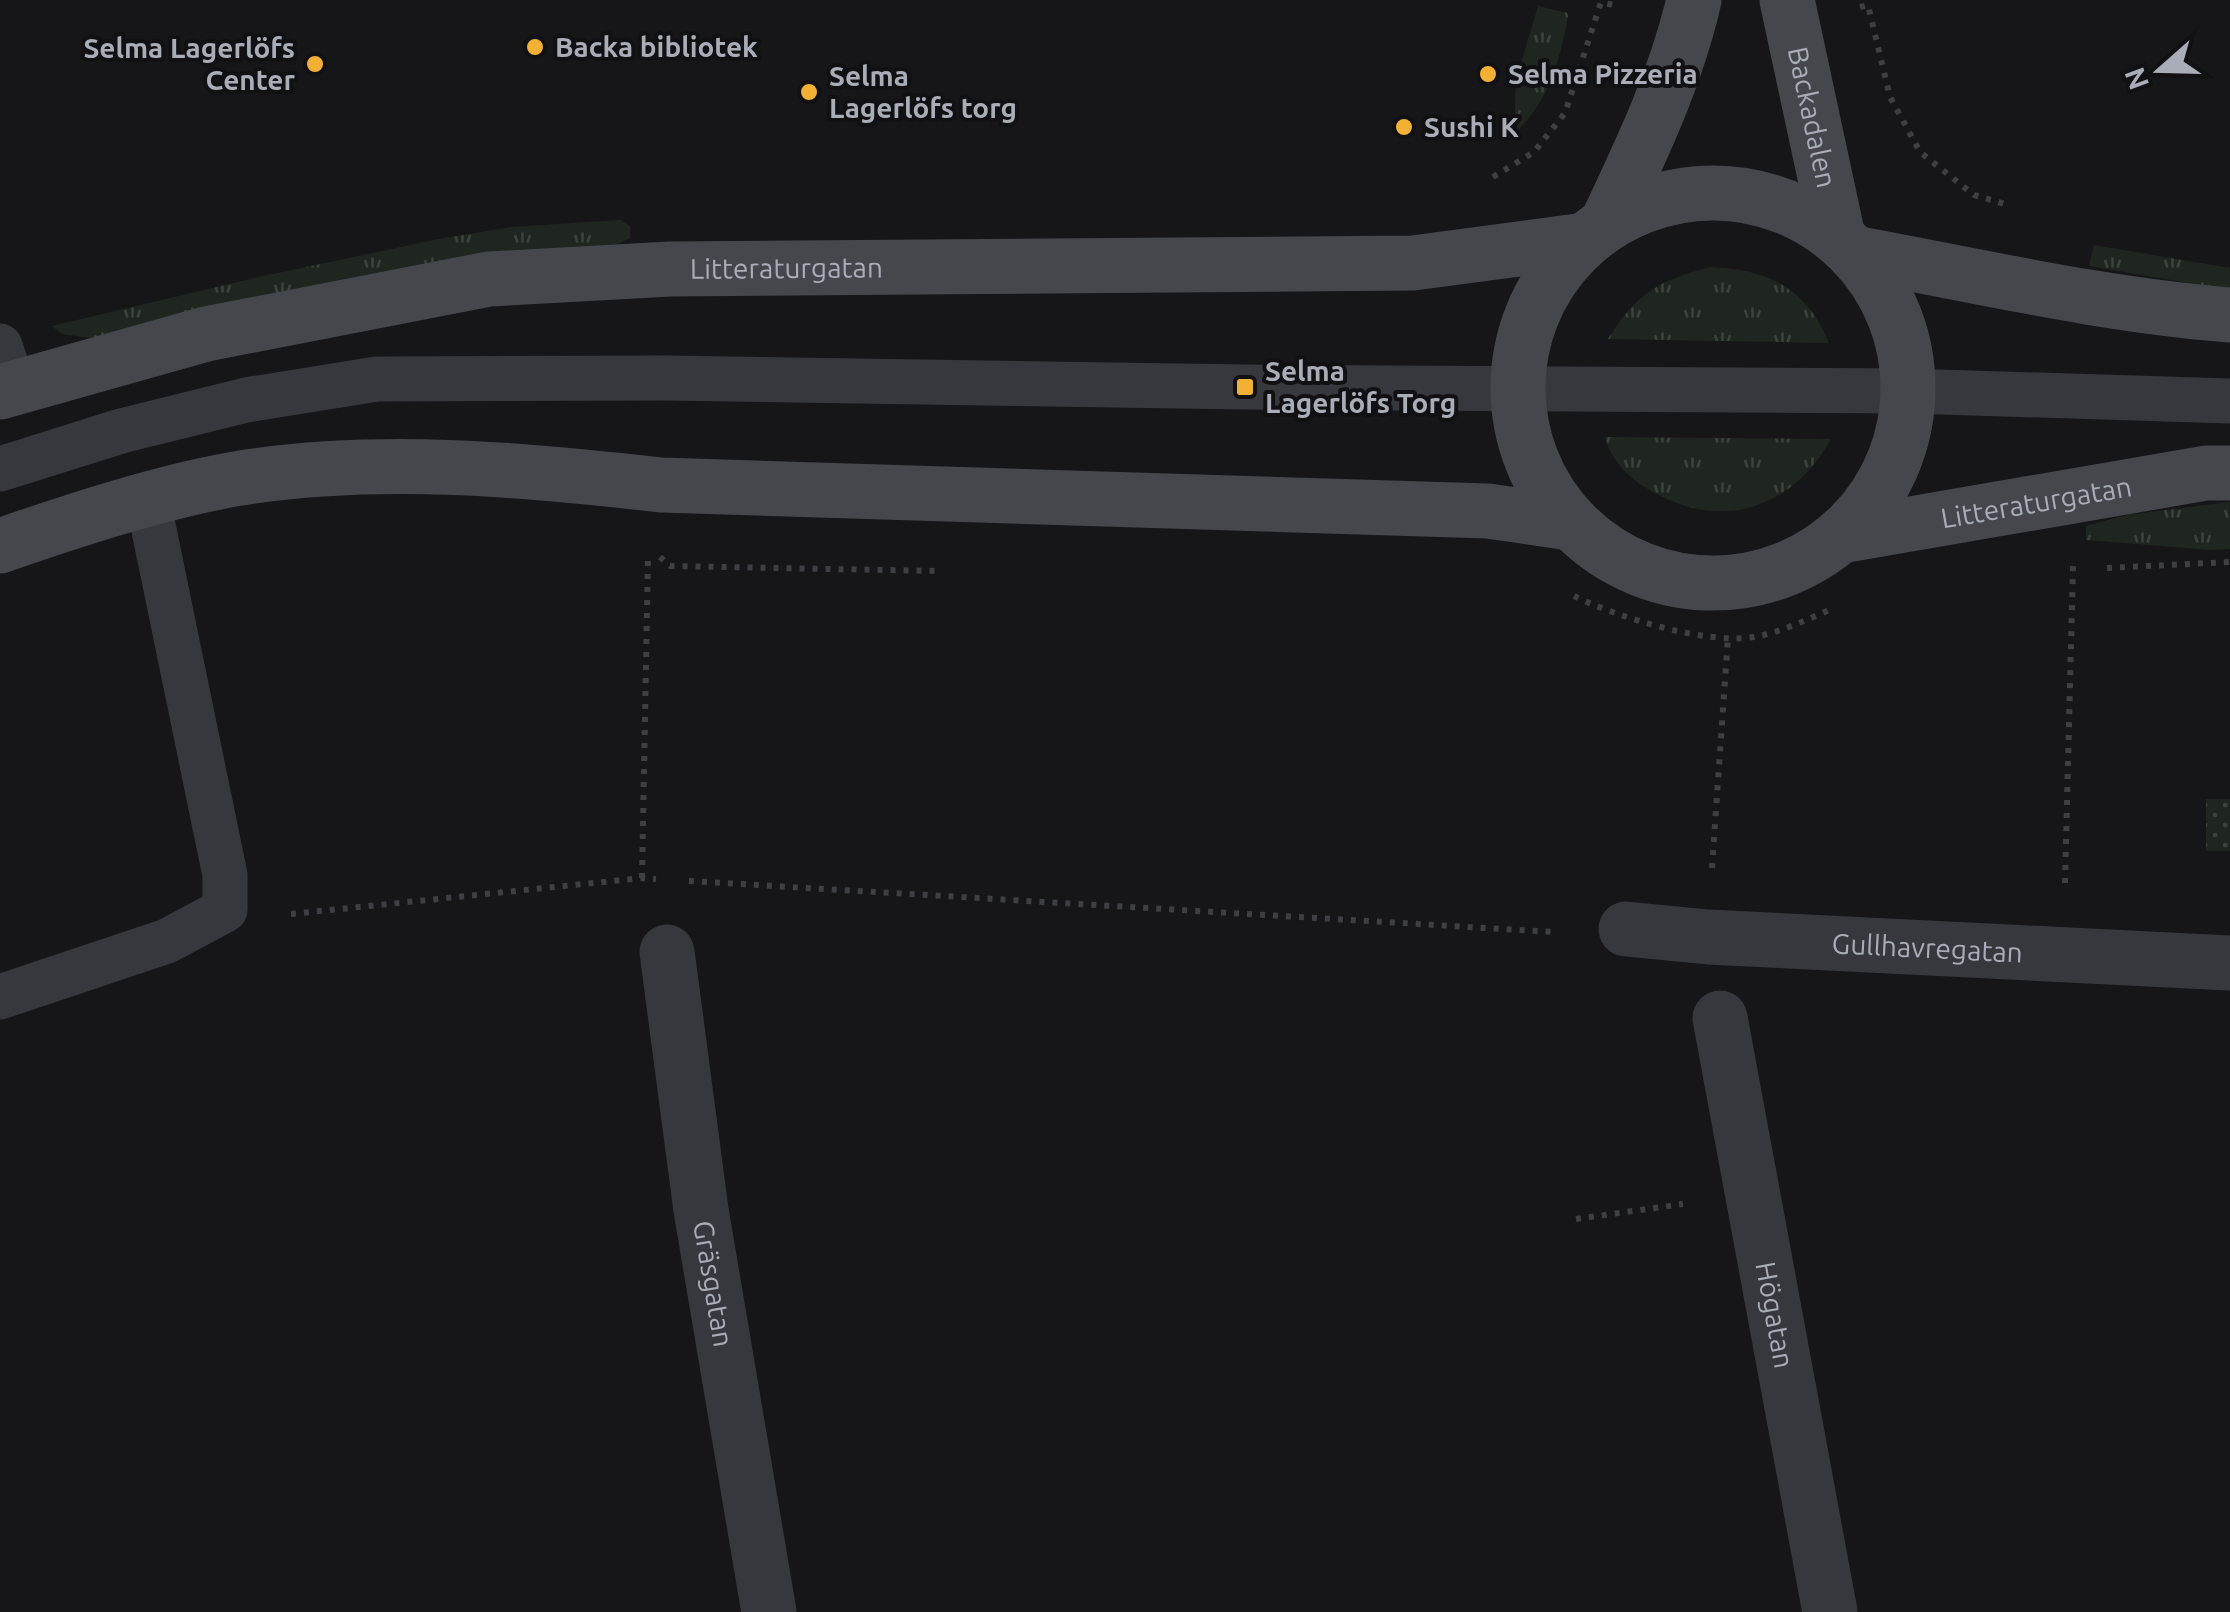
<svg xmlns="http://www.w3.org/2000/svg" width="2230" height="1612" viewBox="0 0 2230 1612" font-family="Ubuntu,sans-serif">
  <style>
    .grass { fill: url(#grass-tufts) }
    .park { fill: url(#park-dots) }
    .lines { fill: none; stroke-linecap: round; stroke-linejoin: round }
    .path { stroke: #3d3f44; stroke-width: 6; stroke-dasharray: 5 8; stroke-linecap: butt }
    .lane { stroke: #37383d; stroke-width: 45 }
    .street { stroke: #37383d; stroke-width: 55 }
    .secondary { stroke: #45474d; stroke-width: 55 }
    .poi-dot { fill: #f2b134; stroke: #111113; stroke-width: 4 }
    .labels { text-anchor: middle; stroke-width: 8; stroke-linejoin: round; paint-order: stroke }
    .poi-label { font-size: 28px; font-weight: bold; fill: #a8adb8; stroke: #111113; text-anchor: start }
    .street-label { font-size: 28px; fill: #a8adb8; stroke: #111113 }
  </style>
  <defs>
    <pattern id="grass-tufts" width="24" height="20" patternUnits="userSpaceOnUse" patternTransform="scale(2.5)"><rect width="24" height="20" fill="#1e261f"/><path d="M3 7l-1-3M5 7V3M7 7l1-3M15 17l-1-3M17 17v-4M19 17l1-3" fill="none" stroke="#3c433d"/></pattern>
    <pattern id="park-dots" width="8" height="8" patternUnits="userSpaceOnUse" patternTransform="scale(2.5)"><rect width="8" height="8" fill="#1e261f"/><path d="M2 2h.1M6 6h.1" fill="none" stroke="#3c433d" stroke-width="1.8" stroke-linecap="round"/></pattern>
  </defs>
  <rect width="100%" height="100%" fill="#161618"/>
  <!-- grass -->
  <g class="grass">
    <path d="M1538,6L1567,13L1568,16C1560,60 1550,98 1518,130C1507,91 1528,44 1538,6Z"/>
    <polygon points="621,220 630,226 630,238 618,244 546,251 106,340 62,334 52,326 259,277 439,239 512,227"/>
    <polygon points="2094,245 2230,268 2230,290 2089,266"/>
    <path d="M1711,267C1768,270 1806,287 1829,343L1608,339C1636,293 1660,280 1711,267Z"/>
    <path d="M1605,437L1831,439C1791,511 1718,532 1648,489C1629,478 1610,459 1605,437Z"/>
    <polygon points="2230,502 2230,549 2211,550 2086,540 2086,526 2127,515"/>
  </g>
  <!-- park -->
  <rect class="park" x="2206" y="799" width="24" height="52"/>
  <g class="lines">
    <!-- path -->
    <g class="path">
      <polyline points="1860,7 1868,5 1890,97 1920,152 1974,195 2005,204"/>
      <polyline points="1493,177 1534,152 1565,113 1601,2 1617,6"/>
      <polyline points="660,557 670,566 939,571"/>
      <polyline points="2107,568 2230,562"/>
      <path d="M1574,596C1617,617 1706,645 1754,637C1782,632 1808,619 1834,608"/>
      <polyline points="1712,868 1728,637"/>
      <polyline points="642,878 648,556"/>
      <polyline points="689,881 1554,932"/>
      <polyline points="2065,883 2073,566"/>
      <polyline points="291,914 642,878 656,879"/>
      <polyline points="1576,1219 1683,1204"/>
    </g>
    <!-- lane -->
    <g class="lane">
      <polyline points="0,346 14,388"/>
      <polyline points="0,469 121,431 246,400 377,379 666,378 1245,387 1909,391 2230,401"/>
      <polyline points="0,997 167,941 225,910 225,875 148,501"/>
    </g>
    <!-- street -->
    <g class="street">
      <path id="s1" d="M1626,929L1708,937L2230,963"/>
      <path id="s2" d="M667,952L701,1210L769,1612"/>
      <path id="s3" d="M1720,1018L1830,1612"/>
    </g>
    <!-- secondary -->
    <g class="secondary">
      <path id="s4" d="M1787,0L1838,237"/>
      <circle cx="1713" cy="388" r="195"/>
      <path d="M1607,223C1641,151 1676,78 1694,0"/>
      <path d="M1854,253C1979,276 2103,305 2230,315"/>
      <path id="s5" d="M0,392L206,334L489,279L670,269L1413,263L1585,240"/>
      <path id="s6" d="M1841,536L2206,473H2230"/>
      <path d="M0,546C72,521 160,492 235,479C374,456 521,469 661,485L1488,511L1570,523"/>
    </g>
  </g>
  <!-- markers -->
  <g class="poi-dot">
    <circle cx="535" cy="47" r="10"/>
    <circle cx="315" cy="64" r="10"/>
    <circle cx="1488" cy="74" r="10"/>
    <circle cx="809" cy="92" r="10"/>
    <circle cx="1404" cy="127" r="10"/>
    <rect x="1235" y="377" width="20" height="20" rx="5"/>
  </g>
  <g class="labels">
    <!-- poi labels -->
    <g class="poi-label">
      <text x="555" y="57">Backa bibliotek</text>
      <text x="295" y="58" text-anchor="end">Selma Lagerlöfs<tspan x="295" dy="32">Center</tspan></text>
      <text x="1508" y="84">Selma Pizzeria</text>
      <text x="829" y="86">Selma<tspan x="829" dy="32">Lagerlöfs torg</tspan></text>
      <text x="1424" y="137">Sushi K</text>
      <text x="1265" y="381">Selma<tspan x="1265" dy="32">Lagerlöfs Torg</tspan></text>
    </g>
    <!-- street labels -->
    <g class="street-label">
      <text dy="10" stroke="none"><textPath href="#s4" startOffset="120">Backadalen</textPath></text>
      <text dy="10" stroke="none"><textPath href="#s5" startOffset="800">Litteraturgatan</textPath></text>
      <text dy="10" stroke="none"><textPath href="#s6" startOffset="198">Litteraturgatan</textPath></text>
      <text dy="10" stroke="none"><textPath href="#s1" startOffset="302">Gullhavregatan</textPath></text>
      <text dy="10" stroke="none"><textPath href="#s2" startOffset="335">Gräsgatan</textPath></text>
      <text dy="10" stroke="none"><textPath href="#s3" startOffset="302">Högatan</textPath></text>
    </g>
  </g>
  <!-- north arrow -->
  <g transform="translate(2160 70) rotate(250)" stroke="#111113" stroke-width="8" paint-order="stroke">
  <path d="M0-8L18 38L0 25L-18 38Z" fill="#a8adb8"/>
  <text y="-15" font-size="28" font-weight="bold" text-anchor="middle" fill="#a8adb8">N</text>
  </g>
</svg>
